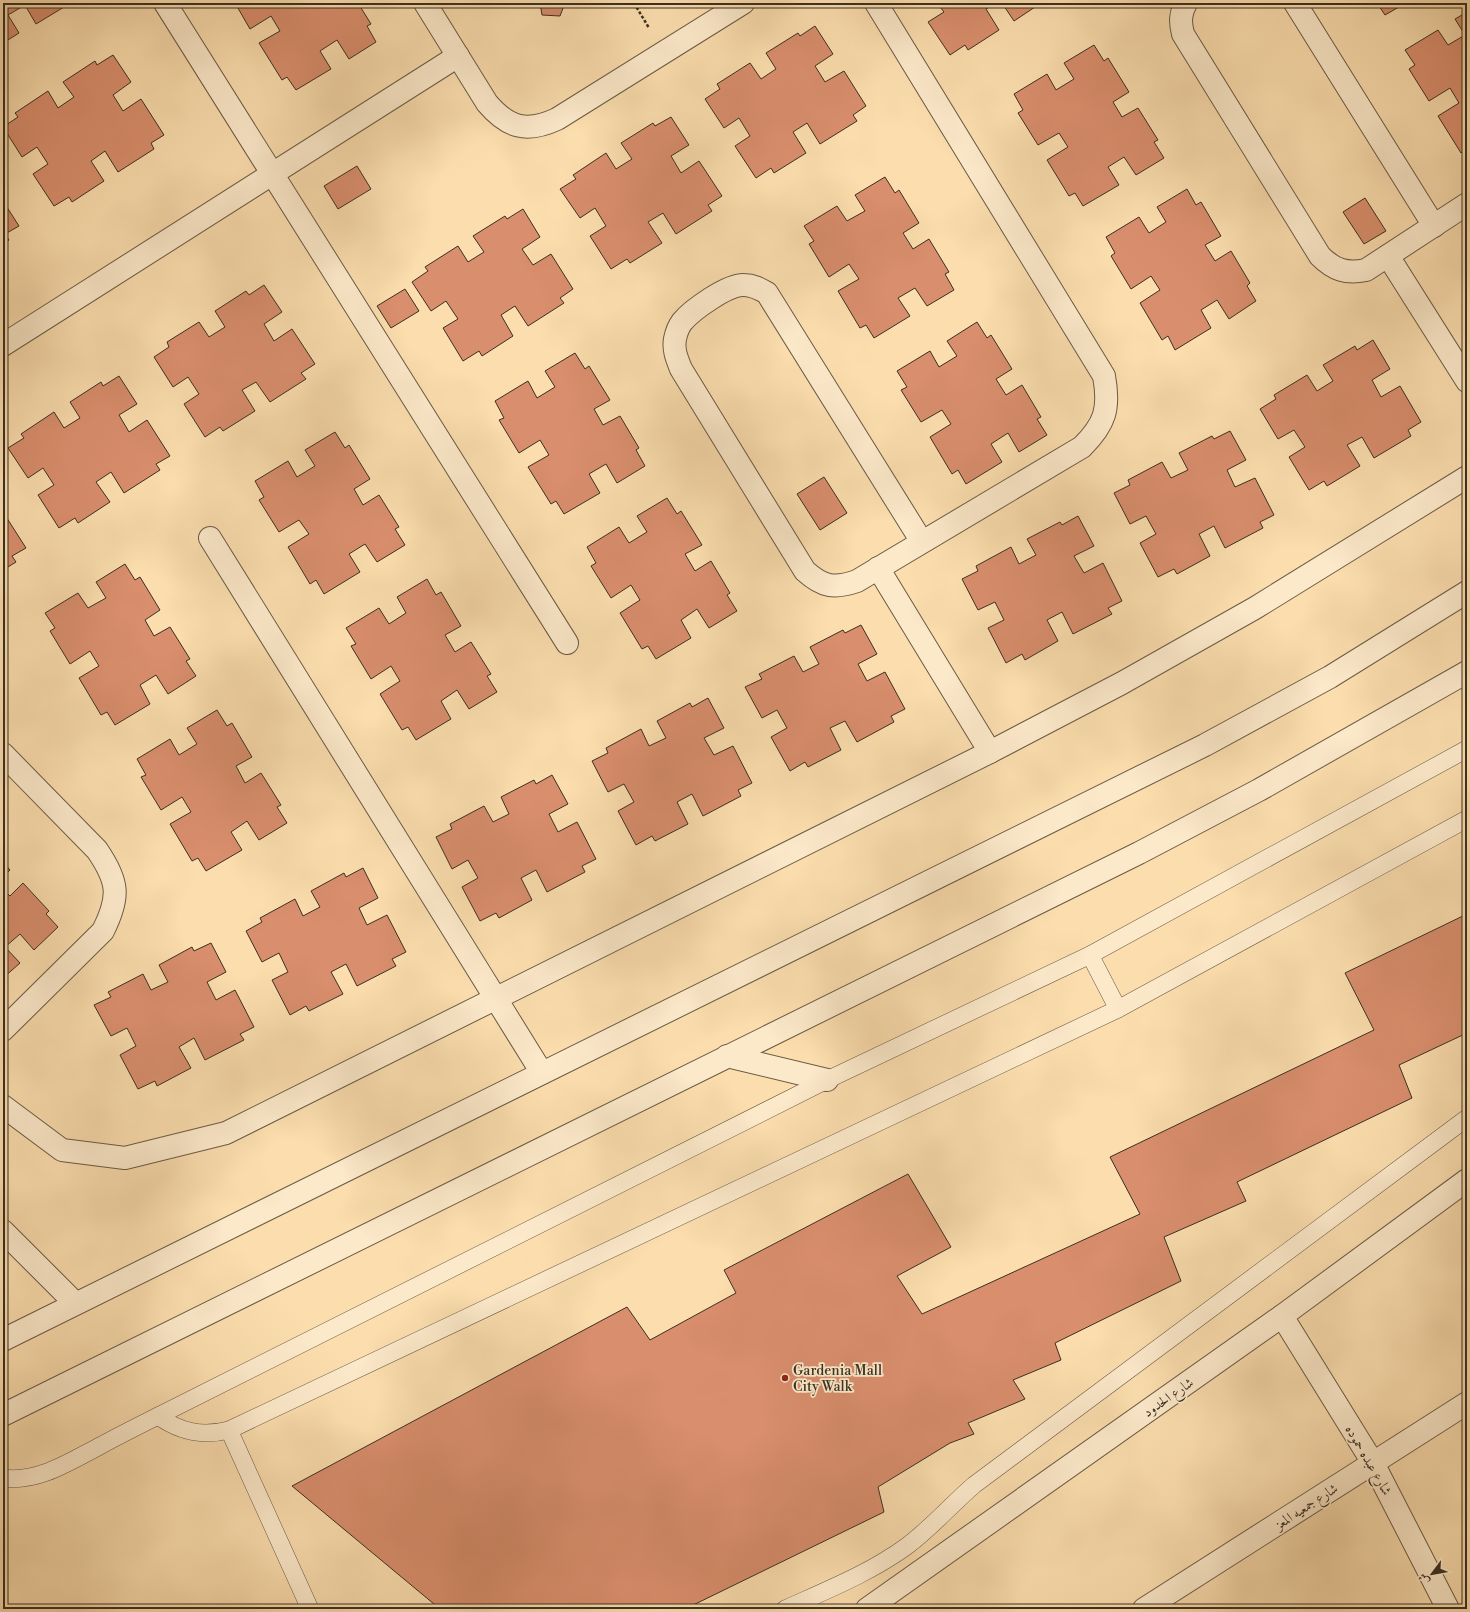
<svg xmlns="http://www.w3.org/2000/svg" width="1470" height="1612" viewBox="0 0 1470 1612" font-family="'Libre Bodoni',Amiri,serif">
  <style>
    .building { fill: #d98e6d; stroke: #3a3022 }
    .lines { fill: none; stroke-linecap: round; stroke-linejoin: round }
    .service-casing { stroke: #6a5b45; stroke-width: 18 }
    .minor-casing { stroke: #6a5b45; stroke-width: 24 }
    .tertiary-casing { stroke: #6a5b45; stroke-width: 24 }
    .path { stroke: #3a3022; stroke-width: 2.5; stroke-dasharray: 3 2; stroke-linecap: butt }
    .service { stroke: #fce9ca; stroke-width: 17 }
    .minor { stroke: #fce9ca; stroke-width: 22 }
    .tertiary { stroke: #fce9ca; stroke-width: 22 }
    .poi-dot { fill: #8f2418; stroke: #fce9ca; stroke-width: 1.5 }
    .labels { text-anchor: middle; stroke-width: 3.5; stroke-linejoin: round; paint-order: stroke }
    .poi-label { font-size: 14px; fill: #3a3022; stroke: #fce9ca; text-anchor: start }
    .street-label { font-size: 14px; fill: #3a3022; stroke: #fce9ca }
  </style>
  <rect width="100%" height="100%" fill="#fbddae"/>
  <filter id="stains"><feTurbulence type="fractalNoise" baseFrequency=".005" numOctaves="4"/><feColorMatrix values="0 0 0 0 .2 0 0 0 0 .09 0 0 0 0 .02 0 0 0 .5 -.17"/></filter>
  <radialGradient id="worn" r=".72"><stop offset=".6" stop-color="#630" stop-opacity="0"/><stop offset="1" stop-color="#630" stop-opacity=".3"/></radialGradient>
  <!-- building -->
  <g class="building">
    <polygon points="3,3 62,3 64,7 36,24 25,5 8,15 19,33 3,43"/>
    <polygon points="235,3 358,3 371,24 367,26 376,42 349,59 337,40 320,51 331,69 296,90 287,77 282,80 259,43 280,31 271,16 250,29"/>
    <polygon points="540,3 539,3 565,3 560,16 542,15"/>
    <polygon points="937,3 996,3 986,9 999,30 968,50 965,45 950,55 928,22 944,12"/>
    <polygon points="1002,3 1041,3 1014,21"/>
    <polygon points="1377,3 1406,3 1385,15"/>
    <polygon points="1467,12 1467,151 1466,149 1461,153 1438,116 1459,103 1450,88 1429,101 1409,69 1415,65 1405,50 1438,30 1448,45 1465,35 1455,19"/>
    <polygon points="815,26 833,54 815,66 825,82 844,71 866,106 853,115 857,121 820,144 807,123 793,132 806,153 774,173 771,168 756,178 735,146 750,136 739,118 724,128 705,99 720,89 717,84 750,63 761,79 776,69 766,53 798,33 800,36"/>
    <polygon points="1094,45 1104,61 1108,58 1129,92 1113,102 1122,117 1138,108 1158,140 1154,142 1164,158 1136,175 1124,157 1108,167 1119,185 1083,206 1075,193 1069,196 1047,160 1068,147 1059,133 1038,145 1018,113 1023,110 1014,94 1047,74 1056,90 1074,79 1064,63"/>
    <polygon points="113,55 131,82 113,95 123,111 141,99 164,135 151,143 154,149 118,172 105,151 91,161 104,181 72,202 69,197 54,206 33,174 48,164 37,147 22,157 3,127 18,117 15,113 48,91 58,108 74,97 63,82 95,61 97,65"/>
    <polygon points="671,117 689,145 671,156 681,173 699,161 722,196 708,205 712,211 676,234 663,213 648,222 662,243 630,263 627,259 611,269 590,236 606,226 595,208 580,218 560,189 576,179 573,175 606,153 616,169 632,159 621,143 653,123 655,126"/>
    <polygon points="357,166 371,189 338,209 324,186"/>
    <polygon points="885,177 895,193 899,190 919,223 903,233 913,249 929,239 949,272 945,274 954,290 927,306 915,288 898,298 910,316 874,338 866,325 860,328 838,291 859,279 849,264 829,277 809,244 814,241 804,226 837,206 847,221 865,211 855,195"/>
    <polygon points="1187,189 1196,205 1201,202 1221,236 1205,245 1215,261 1231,251 1250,283 1247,286 1256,301 1229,319 1217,300 1201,310 1211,328 1175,350 1168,336 1162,340 1140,303 1160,290 1151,276 1131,289 1111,256 1115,253 1106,237 1139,217 1149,233 1166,222 1157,207"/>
    <polygon points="1365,198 1386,231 1364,244 1343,212"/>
    <polygon points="3,201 19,226 5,234 9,240 3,245"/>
    <polygon points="523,209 540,237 522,249 533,265 551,254 573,289 560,298 564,303 528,326 515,306 501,315 513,336 482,356 479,351 463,361 443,328 458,319 446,301 431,311 412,282 428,271 425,267 458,246 468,262 484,252 473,236 505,216 507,219"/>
    <polygon points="264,285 282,312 264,324 274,341 292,329 315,364 301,373 306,379 270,402 256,382 242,390 255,411 223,431 220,427 205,437 184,404 199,394 188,377 173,387 154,357 169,347 167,342 199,322 209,337 225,327 215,311 246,291 249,295"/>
    <polygon points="405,289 419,311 391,328 377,306"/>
    <polygon points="977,322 987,338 991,335 1012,369 996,379 1006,395 1022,385 1041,417 1037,419 1047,435 1019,452 1008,433 991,444 1002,462 966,484 958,470 952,474 930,437 951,424 942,410 921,422 901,390 907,387 897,371 930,351 939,367 957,356 947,341"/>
    <polygon points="1373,340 1390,369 1372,380 1381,397 1400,386 1421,422 1408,430 1411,436 1374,458 1362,437 1347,445 1360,466 1327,486 1324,481 1309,490 1289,457 1305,447 1294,430 1278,439 1260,409 1276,399 1274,395 1307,375 1317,391 1333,381 1323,365 1355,346 1357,350"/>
    <polygon points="575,353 585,369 589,366 610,400 594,409 603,425 620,416 639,448 636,450 645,466 617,483 606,464 589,474 600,493 564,514 556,501 551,504 528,467 549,455 540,440 519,453 499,420 504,418 495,401 528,381 537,398 555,387 545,371"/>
    <polygon points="119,376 137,404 119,415 129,432 147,420 170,456 156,464 160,470 124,493 111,472 96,482 110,502 78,523 75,518 59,528 38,495 54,485 43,468 28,478 8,448 24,438 21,434 54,412 64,428 80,418 70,402 101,382 103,386"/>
    <polygon points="1230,431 1246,460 1227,470 1235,487 1255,478 1274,515 1260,522 1263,528 1225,548 1214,526 1199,534 1210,556 1177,574 1174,569 1158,577 1140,543 1156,534 1146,516 1130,524 1114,493 1130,485 1128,480 1162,462 1171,478 1188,470 1179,453 1212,436 1214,439"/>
    <polygon points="335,432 345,448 349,445 370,479 354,489 363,505 379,495 399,527 395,529 405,545 377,562 365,544 349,554 360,572 324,594 316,580 310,584 288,547 309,534 299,520 279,532 259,500 264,497 255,481 288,461 297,477 315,466 305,450"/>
    <polygon points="824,477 847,513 820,530 797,494"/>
    <polygon points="667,498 677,514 681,511 702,545 685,554 695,571 711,561 730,593 727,595 737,611 709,628 697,609 681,620 691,638 656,659 648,646 642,649 620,613 640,600 631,585 611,598 591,566 596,563 587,547 619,527 629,543 647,532 637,516"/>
    <polygon points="3,512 26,548 12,556 16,562 3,570"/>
    <polygon points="1078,516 1094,546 1074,556 1084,573 1103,563 1122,601 1108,608 1112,614 1073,634 1062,612 1047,620 1058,641 1025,660 1022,654 1006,663 988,628 1004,620 995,602 978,610 962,579 978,571 976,566 1011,547 1019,564 1036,555 1027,539 1060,522 1062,525"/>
    <polygon points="125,564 135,580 140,577 160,610 145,620 154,636 170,627 190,659 186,661 196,676 168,694 156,675 140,685 150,704 115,725 107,712 101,715 79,678 99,666 90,651 70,664 50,631 55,628 45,613 78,593 88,608 106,598 96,582"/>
    <polygon points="427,579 436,595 441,592 461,626 445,635 455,652 471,642 491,674 487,676 497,692 469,709 457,690 441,701 451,719 416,740 408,727 402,730 380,694 400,681 391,666 371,679 351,646 356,644 346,628 379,608 389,624 406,613 397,597"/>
    <polygon points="861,625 877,654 858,664 867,681 885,672 905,709 891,716 894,722 857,742 845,721 830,728 841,750 808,767 805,762 790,771 771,737 787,728 777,710 762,718 745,687 762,679 759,674 794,656 803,672 819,664 810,647 843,630 845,633"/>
    <polygon points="708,698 724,728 704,738 714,755 733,746 752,783 738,790 741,796 703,816 692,794 677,802 688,824 655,841 652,836 636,845 618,811 634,802 624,784 608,792 592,761 608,753 606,748 641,729 649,746 666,738 657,721 690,703 692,707"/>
    <polygon points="217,710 227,726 232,723 252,757 236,766 245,783 261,773 281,805 277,807 287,823 259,840 247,821 231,832 242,850 206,871 198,858 192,861 170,824 191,812 182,797 161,810 141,777 146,775 137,759 170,739 179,755 197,744 187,728"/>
    <polygon points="552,775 568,804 549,814 558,832 577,822 596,859 582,866 585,872 547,892 536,870 521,878 532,900 499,918 496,913 480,921 462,887 478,878 468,860 452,869 436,837 452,829 450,824 484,806 493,822 509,814 501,797 534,780 536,784"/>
    <polygon points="3,862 10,870 3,877"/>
    <polygon points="363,868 378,898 359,908 367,925 387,915 406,952 392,959 396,966 357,986 346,964 331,972 343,994 309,1011 306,1006 290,1015 272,980 288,972 279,953 262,962 246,931 262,922 260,918 295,899 303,916 320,907 311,891 344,873 346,877"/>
    <polygon points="23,883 49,911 46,914 58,927 34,950 20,934 5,947 20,963 3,978 3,889 10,896"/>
    <polygon points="1467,914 1467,1033 1399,1065 1412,1098 1237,1182 1246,1201 1164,1237 1181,1281 1055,1343 1061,1360 1013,1380 1025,1399 968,1423 974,1434 950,1443 878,1487 884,1512 685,1609 440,1609 292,1486 627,1307 650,1340 736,1293 724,1270 908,1174 951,1247 897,1276 922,1314 1140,1214 1110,1157 1374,1030 1345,973"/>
    <polygon points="211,943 226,972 207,982 216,1000 235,990 254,1027 240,1034 244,1040 205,1060 194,1038 179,1047 191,1068 157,1086 155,1081 138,1089 120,1055 136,1046 127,1028 111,1036 94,1005 111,997 108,992 143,974 151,990 168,982 159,965 192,947 194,951"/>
  </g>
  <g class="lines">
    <!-- service casing -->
    <g class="service-casing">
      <g id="service">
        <polyline points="1090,955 1118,1009"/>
        <path d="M158,1416C180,1432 202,1437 229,1430L1118,1009L1467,819"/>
        <polyline points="229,1430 310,1609"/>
        <path d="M3,1478C37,1483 69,1462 98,1447C118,1436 138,1426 158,1416L827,1080L1090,955L1467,749"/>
        <path d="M785,1609C827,1590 870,1573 907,1546C931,1528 951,1505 974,1485L1467,1118"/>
      </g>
    </g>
    <!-- minor casing -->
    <g class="minor-casing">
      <g id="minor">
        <polyline points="165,3 567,643"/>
        <path d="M425,3L487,103C508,128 527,133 557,119L743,3"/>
        <path d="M876,3L1104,376C1110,409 1105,424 1082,447L857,581C834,589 823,587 805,571L681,369C677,359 673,350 675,339C676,334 679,326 682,322C692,310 728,284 744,285C753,285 760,289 767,293L922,542"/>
        <path d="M1186,3C1180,14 1180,22 1183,34L1320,256C1334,270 1346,274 1366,270L1467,204"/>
        <polyline points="1295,3 1434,226"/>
        <polyline points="1388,256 1467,381"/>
        <polyline points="3,345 458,56"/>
        <polyline points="210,538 542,1073"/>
        <polyline points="878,568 990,752"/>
        <path d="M3,754L97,850C119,882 120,897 103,931L3,1030"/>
        <polyline points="3,1106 62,1150 125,1158 226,1133 990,752 1122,683 1255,608 1467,477"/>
        <polyline points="3,1231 75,1303"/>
        <polyline points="1282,1316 1373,1463 1448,1609"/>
        <polyline points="867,1609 1282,1316 1467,1180"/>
        <polyline points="1144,1609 1467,1403"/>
      </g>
    </g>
    <!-- tertiary casing -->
    <g class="tertiary-casing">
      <g id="tertiary">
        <polyline points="727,1056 827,1080"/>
        <polyline points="3,1340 1205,745 1330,677 1467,592"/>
        <polyline points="3,1415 1139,853 1259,790 1467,672"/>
      </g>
    </g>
    <!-- path -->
    <polyline class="path" points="634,3 649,28"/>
    <!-- service -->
    <use href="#service" class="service"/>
    <!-- minor -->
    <use href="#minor" class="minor"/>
    <!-- tertiary -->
    <use href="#tertiary" class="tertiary"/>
  </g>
  <!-- markers -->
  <circle class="poi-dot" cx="785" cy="1378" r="4"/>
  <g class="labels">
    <!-- poi labels -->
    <g class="poi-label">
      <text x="793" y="1375">Gardenia Mall<tspan x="793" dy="16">City Walk</tspan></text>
    </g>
    <!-- street labels -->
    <g class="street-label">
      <text transform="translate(1168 1397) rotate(-35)" y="5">شارع الحدود</text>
      <text transform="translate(1369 1460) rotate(60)" y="5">شارع عبده حموده</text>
      <text transform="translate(1306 1506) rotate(-33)" y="5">شارع جمعيه المعز</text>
    </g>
  </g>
  <!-- margin -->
  <rect width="1470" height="1612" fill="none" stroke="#fbddae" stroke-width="16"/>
  <rect x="4" y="4" width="1462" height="1604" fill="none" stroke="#3a3022" stroke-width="2"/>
  <rect x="8" y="8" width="1454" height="1596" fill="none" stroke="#3a3022"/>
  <!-- north arrow -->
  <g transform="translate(1432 1574) rotate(238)" stroke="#fce9ca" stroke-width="3" paint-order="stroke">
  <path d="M0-3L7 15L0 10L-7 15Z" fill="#3a3022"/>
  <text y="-6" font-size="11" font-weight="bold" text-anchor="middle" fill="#3a3022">ش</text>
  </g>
  <rect width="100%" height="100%" filter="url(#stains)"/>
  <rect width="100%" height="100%" fill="url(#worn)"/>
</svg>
